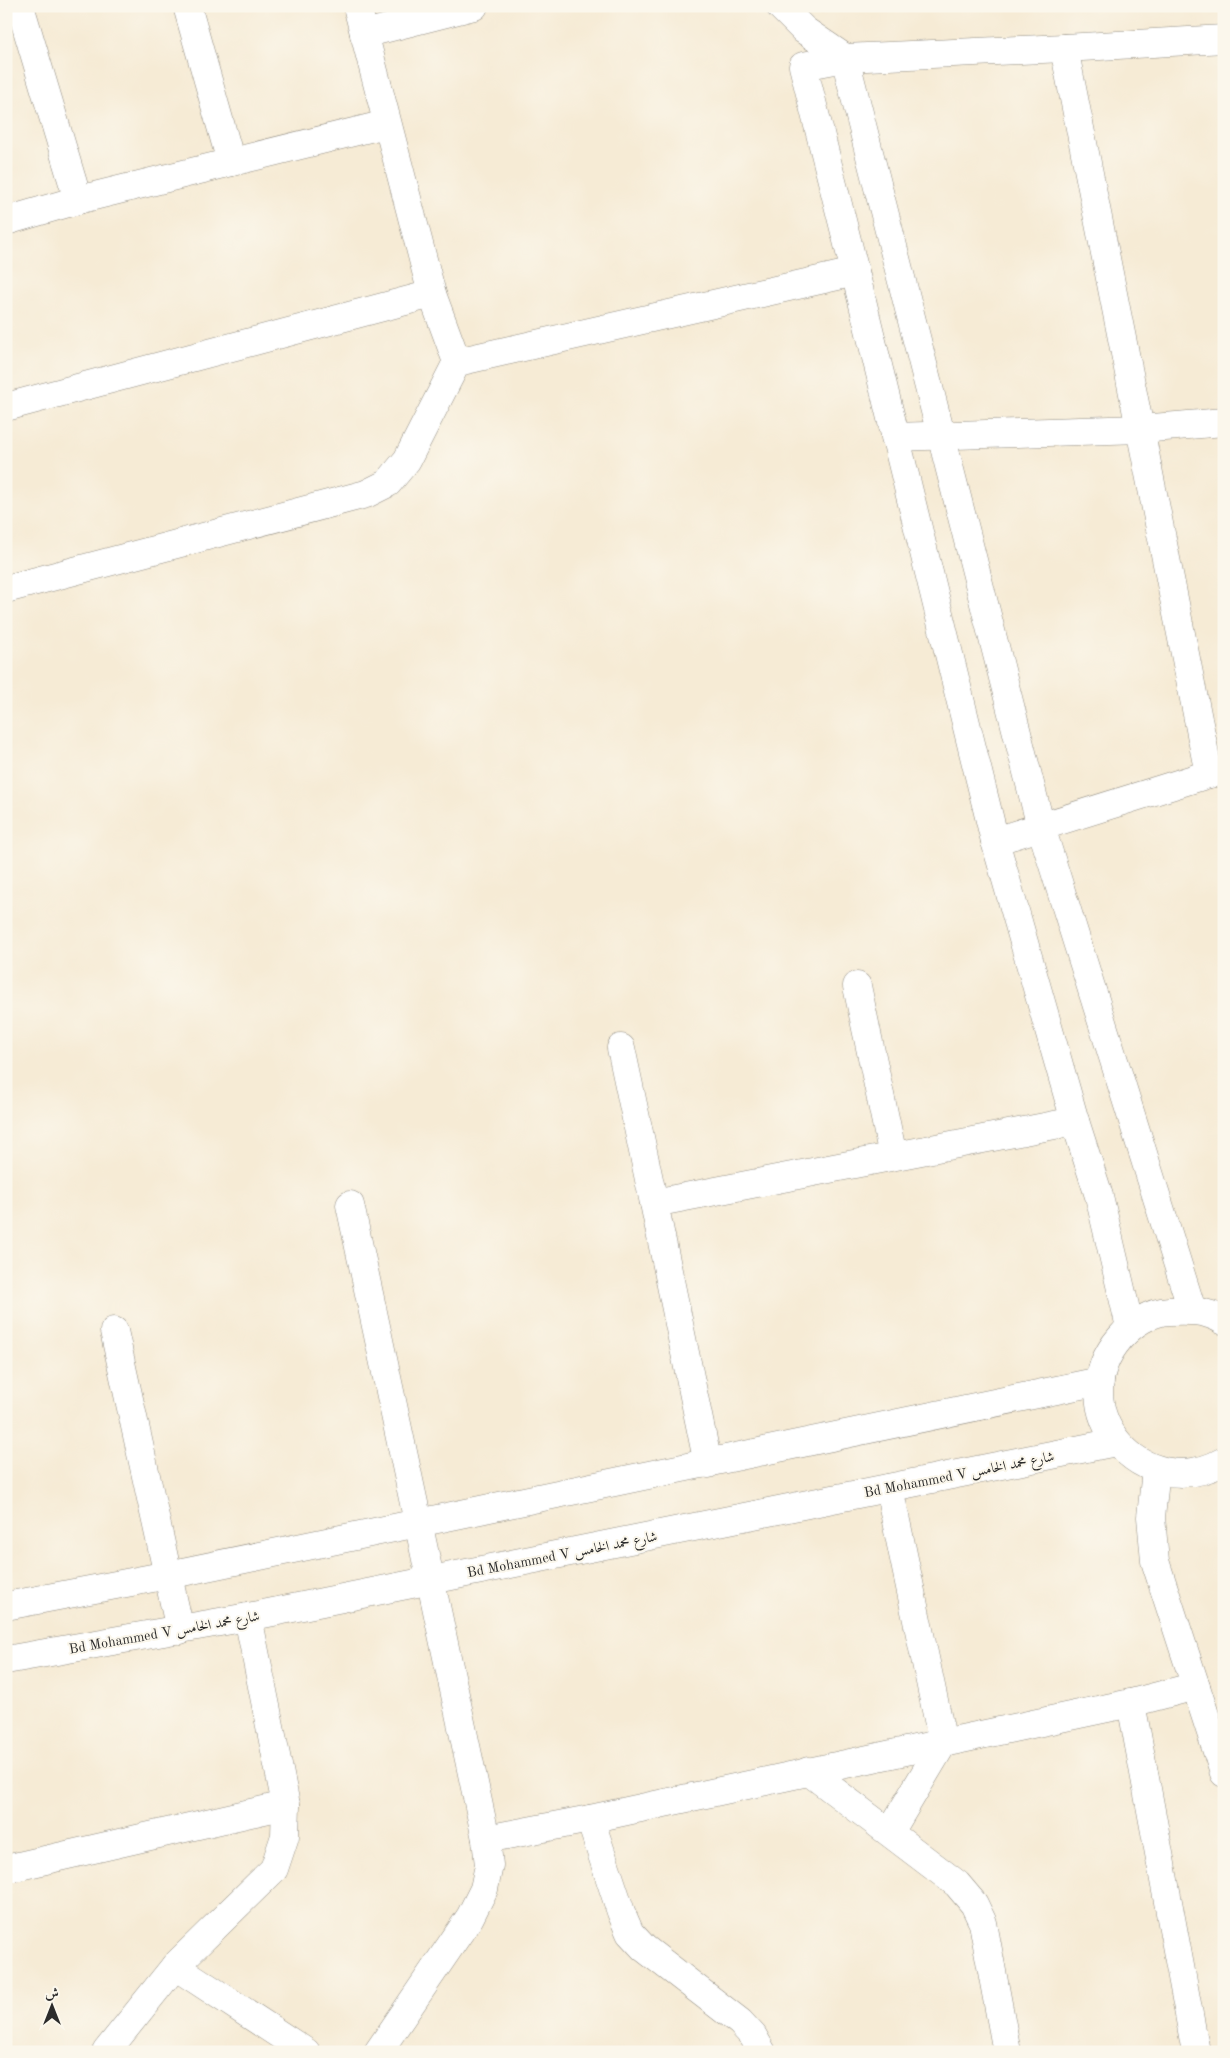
<svg xmlns="http://www.w3.org/2000/svg" width="1230" height="2058" viewBox="0 0 1230 2058" font-family="'Old Standard TT',Amiri,serif">
  <style>
    .lines { fill: none; stroke-linecap: round; stroke-linejoin: round }
    .minor-casing { stroke: #908b80; stroke-width: 29 }
    .tertiary-casing { stroke: #908b80; stroke-width: 29 }
    .minor { stroke: #fff; stroke-width: 28 }
    .tertiary { stroke: #fff; stroke-width: 28 }
    .labels { text-anchor: middle; stroke-width: 4; stroke-linejoin: round; paint-order: stroke }
    .street-label { font-size: 14px; fill: #2b2b2b; stroke: #fbf7ec }
  </style>
  <rect width="100%" height="100%" fill="#fbf7ec"/>
  <filter id="ink" filterUnits="userSpaceOnUse"><feTurbulence type="fractalNoise" baseFrequency=".02" numOctaves="2"/><feDisplacementMap in="SourceGraphic" scale="10" xChannelSelector="R" yChannelSelector="G"/><feConvolveMatrix kernelMatrix="1 2 1 2 8 2 1 2 1" color-interpolation-filters="sRGB"/></filter>
  <filter id="wash" filterUnits="userSpaceOnUse"><feTurbulence type="fractalNoise" baseFrequency=".0096" numOctaves="4" result="noise"/><feDisplacementMap in="SourceGraphic" scale="20" xChannelSelector="R" yChannelSelector="G"/><feGaussianBlur stdDeviation="1.12" result="paint"/><feColorMatrix in="noise" values="0 0 0 0 0 0 0 0 0 0 0 0 0 0 0 0 0 1.4 0 .05"/><feComposite in="paint" operator="in"/></filter>
  <g filter="url(#wash)">
    <rect width="100%" height="100%" fill="#f6ebd5"/>
  </g>
  <g filter="url(#ink)">
    <g class="lines">
      <!-- minor casing -->
      <g class="minor-casing">
        <g id="minor">
          <polyline points="20,6 78,200"/>
          <polyline points="187,6 231,162"/>
          <polyline points="780,6 804,30 845,58"/>
          <polyline points="364,34 474,6"/>
          <polyline points="1064,48 1209,774"/>
          <polyline points="6,221 78,200 386,124"/>
          <polyline points="457,362 855,272"/>
          <polyline points="6,407 432,294"/>
          <polyline points="895,437 1141,429 1224,422"/>
          <polyline points="6,589 366,494 388,483 407,460 457,362 432,294 357,6"/>
          <polyline points="995,841 1209,774 1224,771"/>
          <polyline points="857,986 893,1156"/>
          <polyline points="621,1048 654,1203"/>
          <polyline points="350,1205 486,1839 489,1865 484,1889 470,1917 378,2052"/>
          <polyline points="114,1331 180,1630"/>
          <polyline points="708,1464 654,1203 1075,1121"/>
          <polyline points="1156,1470 1151,1517 1155,1561 1224,1773"/>
          <polyline points="1131,1703 1196,2052"/>
          <polyline points="808,1771 957,1884 974,1904 983,1923 1007,2052"/>
          <polyline points="590,1819 621,1912 630,1933 644,1948 740,2022 753,2036 762,2052"/>
          <polyline points="890,1832 943,1743 1131,1703 1196,1686"/>
          <polyline points="486,1839 590,1819 943,1743 889,1488"/>
          <polyline points="6,1869 286,1805"/>
          <polyline points="175,1966 306,2052"/>
          <polyline points="106,2052 175,1966 274,1869 285,1836 286,1805 248,1617"/>
        </g>
      </g>
      <!-- tertiary casing -->
      <g class="tertiary-casing">
        <g id="tertiary">
          <polyline points="845,58 1041,827 1192,1310"/>
          <path d="M1224,1321C1207,1310 1188,1310 1169,1311C1150,1312 1132,1324 1120,1338C1059,1409 1143,1507 1224,1461"/>
          <polyline points="1130,1327 1099,1196 1075,1121 995,841 855,272 803,66 845,58 1064,48 1224,39"/>
          <polyline points="6,1606 168,1575 1100,1381"/>
          <polyline points="6,1660 248,1617 1116,1442"/>
        </g>
      </g>
      <!-- minor -->
      <use href="#minor" class="minor"/>
      <!-- tertiary -->
      <use href="#tertiary" class="tertiary"/>
    </g>
  </g>
  <g class="labels">
    <!-- street labels -->
    <g class="street-label">
      <text transform="translate(959 1474) rotate(-11)" y="5">Bd Mohammed V شارع محمد الخامس</text>
      <text transform="translate(562 1554) rotate(-11)" y="5">Bd Mohammed V شارع محمد الخامس</text>
      <text transform="translate(164 1632) rotate(-10)" y="5">Bd Mohammed V شارع محمد الخامس</text>
    </g>
  </g>
  <!-- margin -->
  <rect width="1230" height="2058" fill="none" stroke="#fbf7ec" stroke-width="25"/>
  <!-- north arrow -->
  <g transform="translate(52 2006)" stroke="#fbf7ec" stroke-width="4" paint-order="stroke">
  <path d="M0-4L9 19L0 12L-9 19Z" fill="#2b2b2b"/>
  <text y="-8" font-size="14" font-weight="bold" text-anchor="middle" fill="#2b2b2b">ش</text>
  </g>
</svg>
